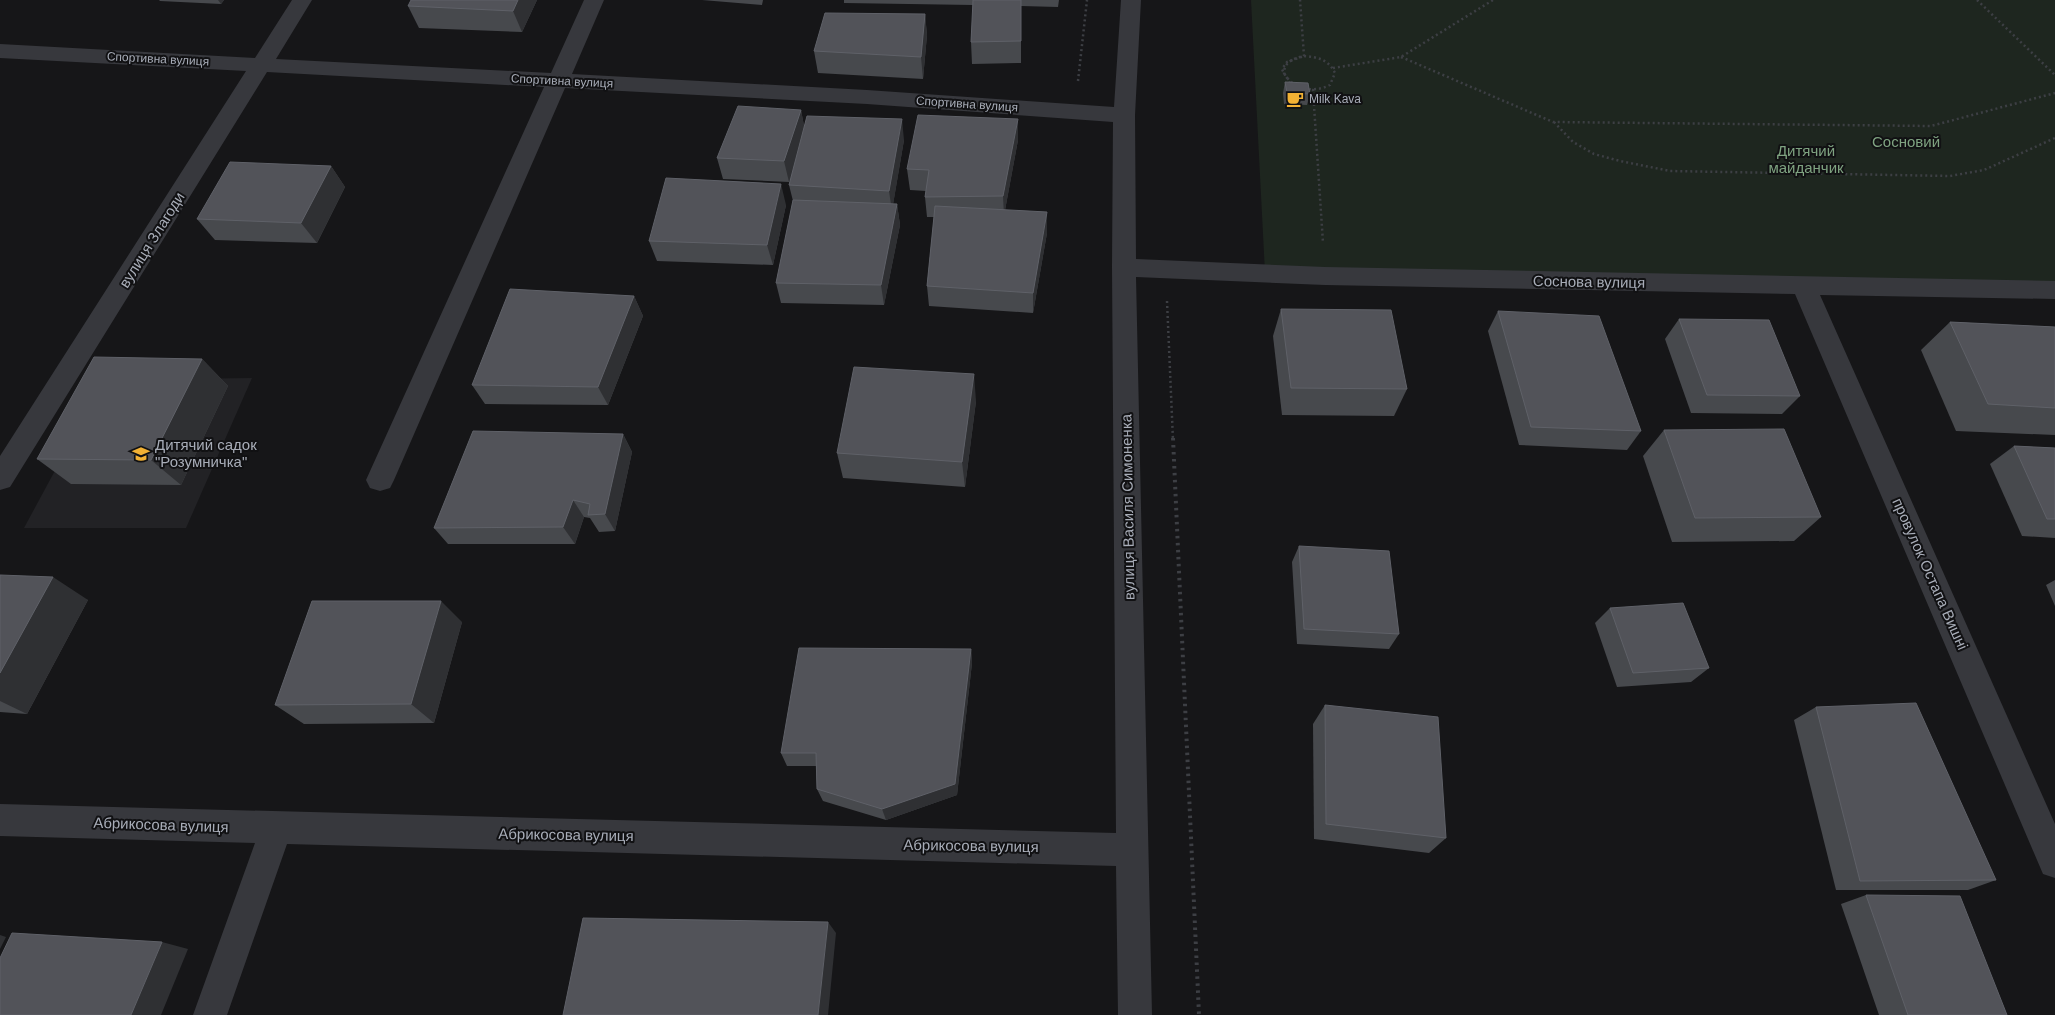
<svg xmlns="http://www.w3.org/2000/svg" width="2055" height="1015" viewBox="0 0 2055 1015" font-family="Helvetica,sans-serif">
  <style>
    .built { fill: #222225 }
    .green { fill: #1e261f }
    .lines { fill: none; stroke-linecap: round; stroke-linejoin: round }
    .path-far1 { stroke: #3d3f44; stroke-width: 2.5; stroke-dasharray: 2 3; stroke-linecap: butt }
    .path { stroke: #3d3f44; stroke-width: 4; stroke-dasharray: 2.5 4.5; stroke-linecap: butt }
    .minor { fill: #37383d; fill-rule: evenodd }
    .wall { fill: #47494d }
    .shaded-wall { fill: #2f3033 }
    .building { fill: #525359; stroke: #5f6168 }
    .labels { text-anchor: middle; stroke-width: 4; stroke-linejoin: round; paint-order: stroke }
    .far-street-label { font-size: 12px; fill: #a8adb8; stroke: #111113 }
    .far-poi-label { font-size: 12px; fill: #a8adb8; stroke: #111113; text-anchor: start }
    .park-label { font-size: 15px; fill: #7fa381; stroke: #111113 }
    .street-label { font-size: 15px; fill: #a8adb8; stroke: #111113 }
    .poi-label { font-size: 15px; fill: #a8adb8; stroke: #111113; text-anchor: start }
  </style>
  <rect width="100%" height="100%" fill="#161618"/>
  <!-- built -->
  <polygon class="built" points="252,378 186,528 24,528 104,380"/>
  <!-- green -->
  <polygon class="green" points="1251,0 2055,0 2055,288 1265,273"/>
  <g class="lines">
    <!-- path-far1 -->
    <g class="path-far1">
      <polyline points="1977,0 2055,75"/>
      <path d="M1304,56C1318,57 1329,60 1335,73L1330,85C1312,94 1290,89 1282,69L1287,62Z"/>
      <polyline points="1401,57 1553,122 1931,126 2055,93"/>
      <polyline points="1333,68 1401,57 1493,0"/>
      <polyline points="1078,81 1087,0"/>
      <path d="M1290,83L1284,73C1284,62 1294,58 1304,56L1300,0"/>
      <polyline points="1307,90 1313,90 1323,243"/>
      <polyline points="1554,122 1573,142 1594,154 1620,161 1670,171 1950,176 1984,170 2055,138"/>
      <polyline points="1167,301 1173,440"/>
    </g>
    <!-- path -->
    <polyline class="path" points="1173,438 1199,1015"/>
    <!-- minor -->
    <polygon class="minor" points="292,0 312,0 276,59 551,73 584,0 604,0 572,74 867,90 1114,107 1121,0 1141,0 1135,115 1136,259 1325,267 2055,281 2055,299 1820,295 2055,824 2055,878 2043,874 1795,294 1325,285 1136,277 1152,1015 1118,1015 1116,866 287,844 227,1015 193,1015 255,843 0,836 0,804 1116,833 1112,267 1113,122 867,104 565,88 394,480 390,488 380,491 370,488 366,480 544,87 267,72 10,487 0,490 0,456 246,71 0,58 0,44 255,58"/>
  </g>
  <!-- wall -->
  <g class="wall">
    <polygon points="159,0 224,0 221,4 160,1"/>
    <polygon points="537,0 522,32 419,28 408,6"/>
    <polygon points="702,0 763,0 762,5"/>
    <polygon points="844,0 1059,0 1058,7 1021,6 1021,63 972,64 971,42 973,5 844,3"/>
    <polygon points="925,14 927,35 923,79 818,73 814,51"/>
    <polygon points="1285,82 1310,94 1307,105 1284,104 1283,93"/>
    <polygon points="801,110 804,126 904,140 893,204 897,204 900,225 884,305 781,303 776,283 793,201 789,185 794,165 789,182 723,179 717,158"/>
    <polygon points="1018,140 1005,210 1047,233 1033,313 929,306 927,286 934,217 927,217 925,197 926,191 910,190 907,169"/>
    <polygon points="331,166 345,187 317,243 215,240 197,219"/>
    <polygon points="786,205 773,265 657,261 649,241"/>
    <polygon points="634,296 643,316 608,405 485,404 472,385"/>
    <polygon points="1281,309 1407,389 1394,416 1282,415 1273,336"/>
    <polygon points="1498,311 1641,431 1627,450 1519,445 1488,331"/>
    <polygon points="1679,319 1800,396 1782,414 1691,413 1665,339"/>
    <polygon points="1950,322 2055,327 2055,435 1956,431 1921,350"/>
    <polygon points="202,359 228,386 181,485 71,484 37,459"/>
    <polygon points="976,401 965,487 843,478 837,453"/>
    <polygon points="1664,430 1821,517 1794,541 1672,542 1643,456"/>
    <polygon points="623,434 632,452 615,531 599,532 590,518 584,517 575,544 448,544 434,528"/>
    <polygon points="2014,446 2055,448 2055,538 2022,536 1990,464"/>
    <polygon points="1299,546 1399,634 1389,649 1297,644 1292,562"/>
    <polygon points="0,575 88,600 27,714 0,712"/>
    <polygon points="2055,580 2055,606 2046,585"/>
    <polygon points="1610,608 1709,668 1691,682 1617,687 1595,623"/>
    <polygon points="462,622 434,723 304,724 275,705"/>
    <polygon points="971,649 972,663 957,795 886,820 823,801 817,789 816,766 787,766 781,753"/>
    <polygon points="1325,705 1446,838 1429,853 1314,839 1313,724"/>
    <polygon points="1816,707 1996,880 1968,890 1836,890 1794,720"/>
    <polygon points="1866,895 2007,1015 1879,1015 1841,904"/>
  </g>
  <!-- shaded-wall -->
  <g class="shaded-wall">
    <polygon points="218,0 224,0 221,4"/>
    <polygon points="518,0 537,0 522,32 513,11"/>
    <polygon points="925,14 927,35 923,79 921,57"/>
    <polygon points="801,110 805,131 789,182 784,161"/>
    <polygon points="902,119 904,140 892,211 889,191"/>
    <polygon points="1018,119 1018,140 1004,216 1003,196"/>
    <polygon points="331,166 345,187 317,243 301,223"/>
    <polygon points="781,184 786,205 773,265 767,245"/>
    <polygon points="897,204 900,225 884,305 881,285"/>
    <polygon points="1047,212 1047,233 1033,313 1033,293"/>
    <polygon points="634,296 643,316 608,405 598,387"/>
    <polygon points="202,359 228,386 181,485 151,460"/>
    <polygon points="974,374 976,401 965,487 962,462"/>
    <polygon points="623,434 632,452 615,531 605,514"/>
    <polygon points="573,500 584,517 575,544 563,527"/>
    <polygon points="53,577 88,600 27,714 0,701 0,673"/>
    <polygon points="441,601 462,622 434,723 411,704"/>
    <polygon points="971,649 972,663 957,795 886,820 882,809"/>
    <polygon points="828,922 836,933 828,1015 818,1015"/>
    <polygon points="0,935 6,937 0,949"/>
    <polygon points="162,942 188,949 161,1015 131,1015"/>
  </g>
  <!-- building -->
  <g class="building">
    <polygon points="411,0 518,0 513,11 408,6"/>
    <polygon points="973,0 1021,0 1021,41 971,42"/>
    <polygon points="825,13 925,14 921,57 814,51"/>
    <polygon points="1285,82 1308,83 1310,94 1287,93"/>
    <polygon points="738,106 801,110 784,161 717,158"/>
    <polygon points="918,115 1018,119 1003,196 925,197 929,170 907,169"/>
    <polygon points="807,116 902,119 889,191 789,185"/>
    <polygon points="230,162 331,166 301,223 197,219"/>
    <polygon points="666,178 781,184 767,245 649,241"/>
    <polygon points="793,200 897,204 881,285 776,283"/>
    <polygon points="935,206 1047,212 1033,293 927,286"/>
    <polygon points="510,289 634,296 598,387 472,385"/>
    <polygon points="1281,309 1391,310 1407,389 1291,388"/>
    <polygon points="1498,311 1599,316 1641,431 1531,427"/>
    <polygon points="1679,319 1769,320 1800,396 1707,395"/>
    <polygon points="1950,322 2055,327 2055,408 1988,404"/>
    <polygon points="94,357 202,359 151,460 37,459"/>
    <polygon points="854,367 974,374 962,462 837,453"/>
    <polygon points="1784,429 1821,517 1695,518 1664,430"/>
    <polygon points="473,431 623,434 605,514 588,515 590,504 573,500 563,527 434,528"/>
    <polygon points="2014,446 2055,448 2055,519 2047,519"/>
    <polygon points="1299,546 1389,551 1399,634 1304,629"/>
    <polygon points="0,575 53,577 0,673"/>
    <polygon points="312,601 441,601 411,704 275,705"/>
    <polygon points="1683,603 1709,668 1633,673 1610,608"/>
    <polygon points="799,648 971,649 955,784 882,809 817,789 816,753 781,753"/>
    <polygon points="1916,703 1996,880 1860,881 1816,707"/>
    <polygon points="1325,705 1438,717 1446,838 1326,824"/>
    <polygon points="1866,895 1960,896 2007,1015 1908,1015"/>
    <polygon points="583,918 828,922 818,1015 563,1015"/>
    <polygon points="12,933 162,942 131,1015 0,1015 0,958"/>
  </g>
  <!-- icons -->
  <defs>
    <g id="cafe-bare" transform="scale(1.35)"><path d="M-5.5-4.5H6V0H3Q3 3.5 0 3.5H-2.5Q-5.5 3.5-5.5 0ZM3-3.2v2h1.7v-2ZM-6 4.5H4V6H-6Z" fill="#f2b134" stroke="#111113" stroke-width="2.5" paint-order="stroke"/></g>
    <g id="school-bare" transform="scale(1.35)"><path d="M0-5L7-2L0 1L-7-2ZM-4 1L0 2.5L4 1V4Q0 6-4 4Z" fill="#f2b134" stroke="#111113" stroke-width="2.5" paint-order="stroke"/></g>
  </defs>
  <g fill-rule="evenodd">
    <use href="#cafe-bare" x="1295" y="99"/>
    <use href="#school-bare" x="141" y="454"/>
  </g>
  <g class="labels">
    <!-- far-street labels -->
    <g class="far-street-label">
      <text transform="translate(158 59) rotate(3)" y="4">Спортивна вулиця</text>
      <text transform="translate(562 81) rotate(3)" y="4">Спортивна вулиця</text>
      <text transform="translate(967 104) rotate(4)" y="4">Спортивна вулиця</text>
    </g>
    <!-- far-poi labels -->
    <g class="far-poi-label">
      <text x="1309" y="103">Milk Kava</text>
    </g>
    <!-- park labels -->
    <g class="park-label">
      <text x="1906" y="147">Сосновий</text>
      <text x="1806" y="156">Дитячий<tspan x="1806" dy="17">майданчик</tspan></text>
    </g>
    <!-- street labels -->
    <g class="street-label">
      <text transform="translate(152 240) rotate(-58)" y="5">вулиця Злагоди</text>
      <text transform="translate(1589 282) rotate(1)" y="5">Соснова вулиця</text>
      <text transform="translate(1128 507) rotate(-91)" y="5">вулиця Василя Симоненка</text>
      <text transform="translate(1930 574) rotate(66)" y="5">провулок Остапа Вишні</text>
      <text transform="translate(161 825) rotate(2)" y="5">Абрикосова вулиця</text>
      <text transform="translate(566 835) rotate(1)" y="5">Абрикосова вулиця</text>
      <text transform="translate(971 846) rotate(1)" y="5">Абрикосова вулиця</text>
    </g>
    <!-- poi labels -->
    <g class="poi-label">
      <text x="155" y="450">Дитячий садок<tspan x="155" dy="17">"Розумничка"</tspan></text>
    </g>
  </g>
</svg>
